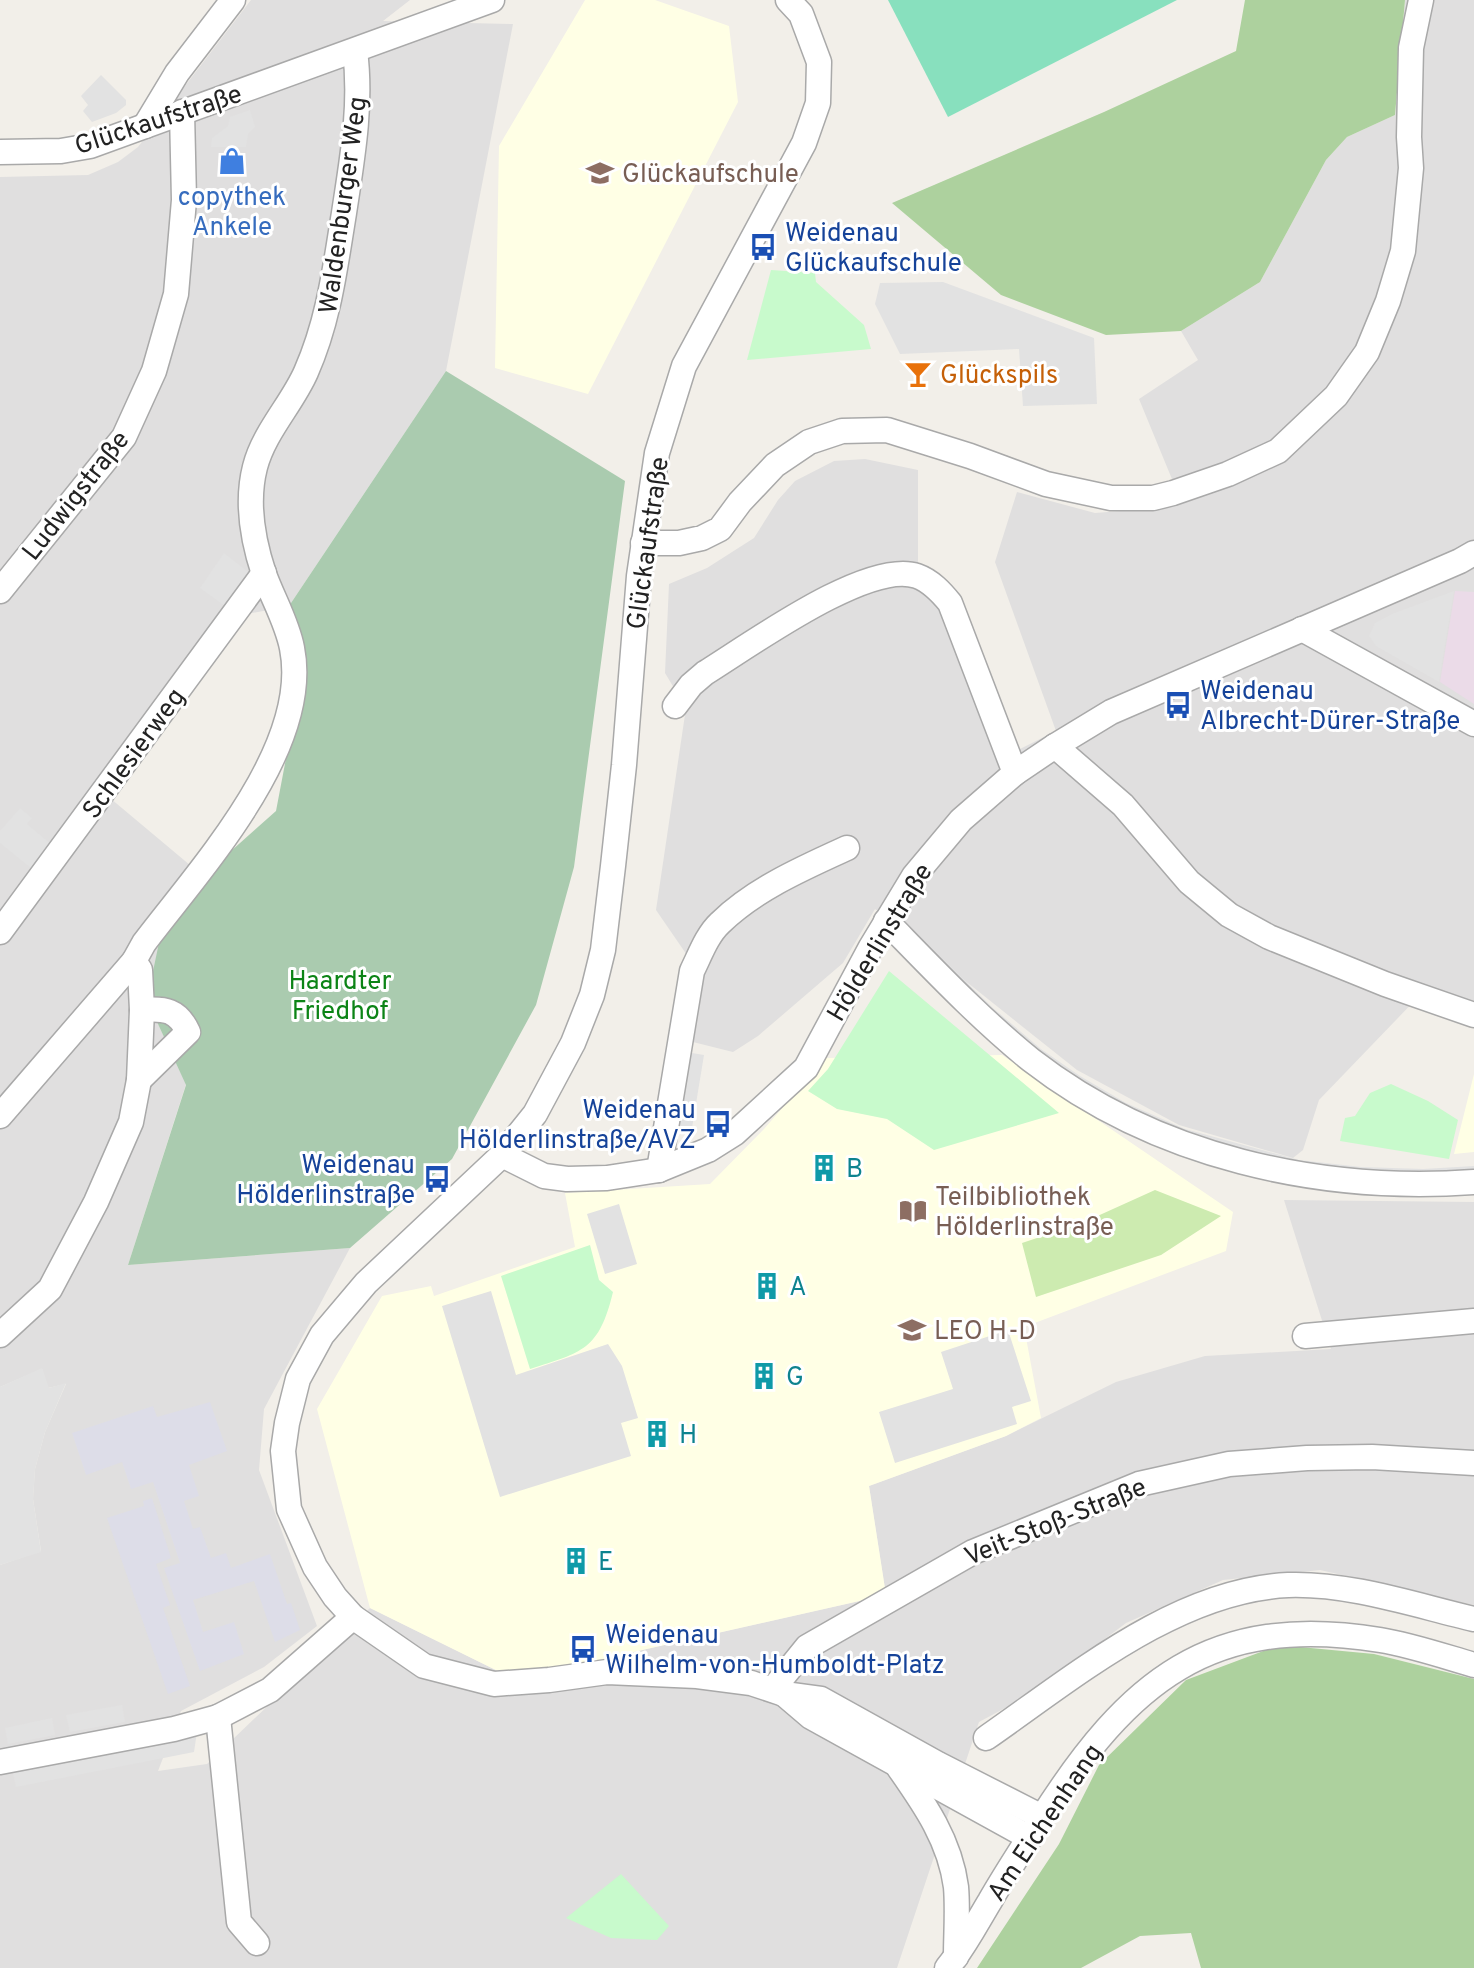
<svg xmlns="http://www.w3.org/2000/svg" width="1474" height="1968" viewBox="0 0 1474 1968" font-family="Overpass,sans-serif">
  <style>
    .residential { fill: #e0dfdf }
    .industrial { fill: #ebdbe8 }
    .education { fill: #ffffe5 }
    .grass { fill: #cdebb0 }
    .forest { fill: #add19e }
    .cemetery { fill: #aacbaf }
    .park { fill: #c8facc }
    .pitch { fill: #88e0be }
    .parking { fill: #e2e2e2 }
    .plaza { fill: #dddde8 }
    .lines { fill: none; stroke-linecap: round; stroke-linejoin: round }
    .minor-casing { stroke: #a9a9a9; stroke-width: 27 }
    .minor { stroke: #fff; stroke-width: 24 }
    .labels { text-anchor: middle; stroke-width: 6; stroke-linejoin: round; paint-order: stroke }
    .street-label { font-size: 26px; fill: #222; stroke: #fff }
    .education-label { font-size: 26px; fill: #785e54; stroke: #fff; text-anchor: start }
    .shop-label { font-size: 26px; fill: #366cbe; stroke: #fff }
    .transit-label { font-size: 26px; fill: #164399; stroke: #fff; text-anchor: start }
    .food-label { font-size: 26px; fill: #c56008; stroke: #fff; text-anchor: start }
    .park-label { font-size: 26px; fill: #0c8416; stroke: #fff }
    .culture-label { font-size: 26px; fill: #0d838f; stroke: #fff; text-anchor: start }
  </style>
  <rect width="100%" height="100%" fill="#f2efe9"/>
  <!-- residential -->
  <g class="residential">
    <polygon points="251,0 410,0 383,21 513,24 446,371 289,606 226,618 98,788 203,876 147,1000 186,1084 128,1265 350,1248 264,1409 259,1470 317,1626 264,1667 181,1711 158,1771 207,1764 370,1608 514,1679 886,1595 869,1486 1006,1436 1116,1382 1205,1356 1331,1349 1284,1200 1474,1202 1474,1605 1320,1570 1223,1580 1126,1623 1035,1692 979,1722 897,1968 0,1968 0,1565 41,1551 33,1499 35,1469 45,1432 66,1384 48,1388 42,1369 0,1387 0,177 88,175 118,162 138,147"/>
    <polygon points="1405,0 1474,0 1474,1010 1422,993 1319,1100 1303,1150 1293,1158 1179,1125 1077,1070 875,909 843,963 758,1036 733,1052 689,1041 700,974 656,910 686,708 665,673 669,584 707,568 754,538 778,500 795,481 834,461 865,459 918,470 918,569 949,618 998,760 1056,731 995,562 1017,492 1095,513 1157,508 1174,484 1139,399 1198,360 1181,331 1260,282 1326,160 1347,137 1395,115"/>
  </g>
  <!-- industrial -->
  <polygon class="industrial" points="1455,591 1474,592 1474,704 1440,682"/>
  <!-- education -->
  <g class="education">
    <polygon points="585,0 655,0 729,26 738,102 588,394 495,368 499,146"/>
    <polygon points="1002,1055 1233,1212 1226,1251 1024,1327 1041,1418 1006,1436 869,1486 886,1595 514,1679 370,1608 317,1409 382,1296 431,1286 434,1296 575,1247 565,1193 710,1184 764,1129 826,1058"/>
    <polygon points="1474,1074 1474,1152 1454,1154"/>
  </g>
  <!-- grass -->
  <polygon class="grass" points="1155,1190 1221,1216 1161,1255 1036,1297 1022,1243 1082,1223"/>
  <!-- forest -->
  <g class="forest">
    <polygon points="1245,0 1405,0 1395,115 1347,137 1326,160 1260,282 1181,331 1106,335 1001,295 892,203 1104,112 1236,51"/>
    <polygon points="1279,1645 1374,1654 1474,1679 1474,1968 1201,1968 1191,1933 1140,1936 1081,1968 977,1968 1059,1844 1099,1765 1186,1680"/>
  </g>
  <!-- cemetery -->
  <polygon class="cemetery" points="446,371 625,481 574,867 536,1005 452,1159 350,1248 128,1265 186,1085 147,1000 161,933 203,876 276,811 299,690 289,606"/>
  <!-- park -->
  <g class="park">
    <polygon points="771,270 815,273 816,282 864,325 871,349 747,360"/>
    <polygon points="889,971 1059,1113 934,1150 887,1119 837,1109 808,1091 828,1069"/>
    <polygon points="1391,1084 1428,1101 1458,1120 1449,1159 1340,1141 1345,1118 1355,1116 1370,1093"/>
    <path d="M590,1245L599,1280L613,1292C599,1350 583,1352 530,1369L501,1276Z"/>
    <polygon points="621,1874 669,1926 657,1940 611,1938 566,1918"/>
  </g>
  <!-- pitch -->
  <polygon class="pitch" points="888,0 1177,0 948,117"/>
  <!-- parking -->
  <g class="parking">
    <polygon points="101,75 126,100 126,105 116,113 92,122 83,111 88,105 81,96"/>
    <polygon points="250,110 255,127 248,134 246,147 211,147 212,138 228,126 230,117"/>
    <polygon points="943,282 1094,338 1097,404 1023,406 1019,349 900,354 875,304 880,283"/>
    <polygon points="224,553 251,574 229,609 200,588"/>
    <polygon points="1454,591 1439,682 1376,646 1369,636 1375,623 1392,614"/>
    <polygon points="20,808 32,818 27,824 52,845 32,869 0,843 0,831"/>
    <polygon points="944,960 993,1008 1041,1049 1080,1076 1126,1103 1185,1129 1299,1160 1361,1167 1423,1169 1474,1166 1474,1174 1360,1175 1208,1143 1123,1108 1037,1054 940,964"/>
    <polygon points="686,1052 704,1055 691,1134 673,1131"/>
    <polygon points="619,1204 637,1264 605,1274 587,1214"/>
    <polygon points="491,1291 516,1375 608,1344 622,1366 638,1418 621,1423 631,1456 500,1497 442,1306"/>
    <polygon points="1008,1330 1031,1401 1012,1407 1017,1424 895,1463 879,1412 953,1389 941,1352"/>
    <polygon points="42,1368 49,1388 66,1383 45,1432 35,1469 33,1499 41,1552 0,1565 0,1387"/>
    <polygon points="122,1705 125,1722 70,1732 66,1715"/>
    <polygon points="52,1718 55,1735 8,1744 5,1728"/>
    <polygon points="197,1732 194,1752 16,1787 12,1768"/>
  </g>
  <!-- plaza -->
  <g class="plaza">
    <polygon points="210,1402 227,1451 189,1465 199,1496 184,1501 193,1529 200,1527 211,1558 226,1553 231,1568 270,1554 287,1604 291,1603 300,1630 275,1642 254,1581 193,1600 203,1632 234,1622 244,1654 200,1671 164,1568 180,1563 153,1482 131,1489 122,1462 86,1475 72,1433 153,1406 157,1417"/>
    <polygon points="152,1498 171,1558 156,1564 170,1605 163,1608 190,1686 168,1694 107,1518 144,1506 143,1501"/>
  </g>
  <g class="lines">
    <!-- minor casing -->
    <g class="minor-casing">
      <g id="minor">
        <polyline points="788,0 801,14 819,62 818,103 804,143 684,366 657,453 639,576 624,765 613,866 603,950 592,995 573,1043 535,1114 502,1155 366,1283 322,1335 298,1379 287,1423 283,1451 289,1509 315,1567 335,1597 353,1617 424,1666 494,1684 549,1680 607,1672 697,1676 751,1683 784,1694 821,1699 938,1764 1042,1817"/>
        <polyline points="145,126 177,73 233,0"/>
        <polyline points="0,152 61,151 90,146 492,0"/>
        <polyline points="643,543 679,543 702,538 720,529 740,502 775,465 809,442 842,431 887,430 970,456 1046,484 1111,498 1153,498 1173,493 1228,474 1278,451 1336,396 1367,352 1388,301 1403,251 1411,168 1409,137 1411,48 1421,0"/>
        <polyline points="0,591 124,437 154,371 176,294 184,200 182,112"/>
        <polyline points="1302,629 1474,724"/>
        <path d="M675,706L691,685L705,673C749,646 868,559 917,576C931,581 941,592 950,603L1015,773"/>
        <polyline points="1055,746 1123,805 1189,882 1229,915 1269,937 1385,984 1474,1015"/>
        <path d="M886,921C933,969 979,1018 1031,1060C1156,1157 1319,1193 1474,1182"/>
        <polyline points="0,932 264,573"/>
        <path d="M139,1080L188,1032C178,1010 165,1008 142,1010"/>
        <polyline points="0,1116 134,961"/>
        <polyline points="502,1155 544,1176 567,1179 607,1178 659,1170 708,1150 735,1133 806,1068 871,947 914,876 961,820 1015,773 1055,746 1111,712 1460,561 1474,553"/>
        <path d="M659,1170L692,971C700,955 707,935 720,923C755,889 803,868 847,848"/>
        <path d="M0,1335L50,1289L96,1202L131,1122L139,1080L142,1010L140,970L134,961L144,943C200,869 312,748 292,648C287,622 273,599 264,574C253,541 246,502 255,467C264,432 292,404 306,372C329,320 335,268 344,213C352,160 362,105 355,51"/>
        <polyline points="1305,1336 1474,1321"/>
        <polyline points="773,1689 807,1647 973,1552 1139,1484 1229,1464 1307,1458 1372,1457 1474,1463"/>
        <polyline points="784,1694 811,1717 1030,1838"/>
        <polyline points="218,1717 239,1922 257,1943"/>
        <path d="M986,1738C1074,1677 1177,1590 1288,1585C1350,1583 1414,1605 1474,1619"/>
        <polyline points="0,1762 174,1729 218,1717 270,1690 353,1617"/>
        <path d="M899,1768C925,1805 950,1841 956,1887C958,1910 956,1934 956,1957"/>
        <path d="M947,1968C964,1948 976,1924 990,1901C1006,1873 1024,1846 1041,1819C1128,1682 1210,1612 1380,1640C1411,1645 1443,1656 1474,1665"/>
      </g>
    </g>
    <!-- minor -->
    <use href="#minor" class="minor"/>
  </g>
  <!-- icons -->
  <defs>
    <g id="shop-bare" transform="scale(2.16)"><path d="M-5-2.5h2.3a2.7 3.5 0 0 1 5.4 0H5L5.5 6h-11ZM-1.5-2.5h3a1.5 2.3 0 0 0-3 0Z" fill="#3f7fe0" stroke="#fff" stroke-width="2.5" paint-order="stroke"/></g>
    <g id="school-bare" transform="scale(2.16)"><path d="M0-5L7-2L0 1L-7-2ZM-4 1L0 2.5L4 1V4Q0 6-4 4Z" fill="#8d6e63" stroke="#fff" stroke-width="2.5" paint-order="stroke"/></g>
    <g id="bus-bare" transform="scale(2.16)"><path d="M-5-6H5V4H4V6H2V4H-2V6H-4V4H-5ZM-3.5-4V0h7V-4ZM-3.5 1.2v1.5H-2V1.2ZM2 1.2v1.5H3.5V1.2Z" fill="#1a4fb4" stroke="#fff" stroke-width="2.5" paint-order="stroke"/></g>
    <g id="bar-bare" transform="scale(2.16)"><path d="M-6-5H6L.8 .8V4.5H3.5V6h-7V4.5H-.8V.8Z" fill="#e8710a" stroke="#fff" stroke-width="2.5" paint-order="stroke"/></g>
    <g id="building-bare" transform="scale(2.16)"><path d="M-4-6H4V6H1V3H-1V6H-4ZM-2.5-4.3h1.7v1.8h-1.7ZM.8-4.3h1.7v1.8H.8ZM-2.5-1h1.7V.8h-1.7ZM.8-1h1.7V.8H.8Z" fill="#0f9aa8" stroke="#fff" stroke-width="2.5" paint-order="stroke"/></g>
    <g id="library-bare" transform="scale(2.16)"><path d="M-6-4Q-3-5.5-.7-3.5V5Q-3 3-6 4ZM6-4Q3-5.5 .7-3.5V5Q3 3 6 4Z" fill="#8d6e63" stroke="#fff" stroke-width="2.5" paint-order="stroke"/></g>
    <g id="university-bare" transform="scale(2.16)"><path d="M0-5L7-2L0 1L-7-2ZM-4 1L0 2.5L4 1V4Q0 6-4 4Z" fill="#8d6e63" stroke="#fff" stroke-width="2.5" paint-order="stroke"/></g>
  </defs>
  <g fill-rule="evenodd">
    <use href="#shop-bare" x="232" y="161"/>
    <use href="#school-bare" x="600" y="173"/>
    <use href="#bus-bare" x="763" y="247"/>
    <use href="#bar-bare" x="918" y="374"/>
    <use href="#bus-bare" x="1178" y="705"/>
    <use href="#bus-bare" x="718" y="1124"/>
    <use href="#building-bare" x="824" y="1168"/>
    <use href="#bus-bare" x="437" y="1179"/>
    <use href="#library-bare" x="913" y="1211"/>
    <use href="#building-bare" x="767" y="1286"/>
    <use href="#university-bare" x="912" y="1330"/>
    <use href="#building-bare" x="764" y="1376"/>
    <use href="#building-bare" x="657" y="1434"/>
    <use href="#building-bare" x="576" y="1561"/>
    <use href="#bus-bare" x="583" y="1649"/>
  </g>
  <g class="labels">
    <!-- street labels -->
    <g class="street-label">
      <text transform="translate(158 119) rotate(-18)" y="9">Glückaufstraße</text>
      <text transform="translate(342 205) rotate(-82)" y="9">Waldenburger Weg</text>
      <text transform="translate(75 495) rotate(-52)" y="9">Ludwigstraße</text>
      <text transform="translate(647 543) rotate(-82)" y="9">Glückaufstraße</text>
      <text transform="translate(133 753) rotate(-54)" y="9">Schlesierweg</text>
      <text transform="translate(879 942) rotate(-59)" y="9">Hölderlinstraße</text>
      <text transform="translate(1055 1521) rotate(-22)" y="9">Veit-Stoß-Straße</text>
      <text transform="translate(1044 1822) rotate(-56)" y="9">Am Eichenhang</text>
    </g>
    <!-- education labels -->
    <g class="education-label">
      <text x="622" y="182">Glückaufschule</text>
      <text x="935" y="1205">Teilbibliothek<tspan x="935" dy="30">Hölderlinstraße</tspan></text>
      <text x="934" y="1339">LEO H-D</text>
    </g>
    <!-- shop labels -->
    <g class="shop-label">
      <text x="232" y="205">copythek<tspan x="232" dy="30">Ankele</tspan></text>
    </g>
    <!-- transit labels -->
    <g class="transit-label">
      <text x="785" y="241">Weidenau<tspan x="785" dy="30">Glückaufschule</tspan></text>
      <text x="1200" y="699">Weidenau<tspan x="1200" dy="30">Albrecht-Dürer-Straße</tspan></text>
      <text x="696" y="1118" text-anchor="end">Weidenau<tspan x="696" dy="30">Hölderlinstraße/AVZ</tspan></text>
      <text x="415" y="1173" text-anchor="end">Weidenau<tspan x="415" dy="30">Hölderlinstraße</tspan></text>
      <text x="605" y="1643">Weidenau<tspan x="605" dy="30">Wilhelm-von-Humboldt-Platz</tspan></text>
    </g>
    <!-- food labels -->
    <g class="food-label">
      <text x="940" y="383">Glückspils</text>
    </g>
    <!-- park labels -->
    <g class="park-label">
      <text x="340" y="989">Haardter<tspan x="340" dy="30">Friedhof</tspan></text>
    </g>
    <!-- culture labels -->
    <g class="culture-label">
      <text x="846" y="1177">B</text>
      <text x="789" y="1295">A</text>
      <text x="786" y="1385">G</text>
      <text x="679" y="1443">H</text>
      <text x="598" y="1570">E</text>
    </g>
  </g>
</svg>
